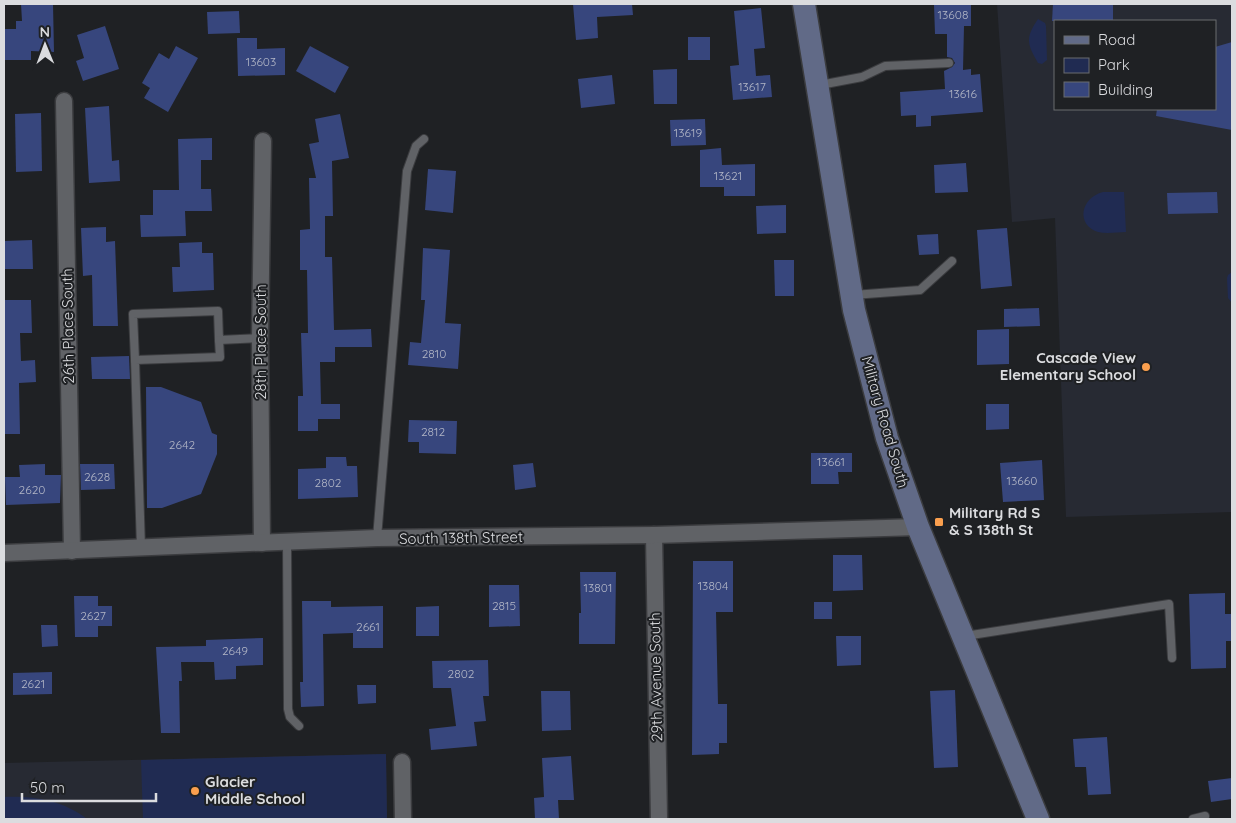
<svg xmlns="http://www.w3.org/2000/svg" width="1236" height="823" viewBox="0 0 1236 823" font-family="Quicksand,sans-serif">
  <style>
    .built { fill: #272a33; fill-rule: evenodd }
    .green { fill: #202b52 }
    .building { fill: #37467d }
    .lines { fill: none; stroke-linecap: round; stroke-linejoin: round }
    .lane-casing { stroke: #3b3c3f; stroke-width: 10 }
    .street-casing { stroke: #3b3c3f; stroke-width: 19 }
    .secondary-casing { stroke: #3b3c3f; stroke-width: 25 }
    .lane { stroke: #606266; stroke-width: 8 }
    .street { stroke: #606266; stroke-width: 16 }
    .secondary { stroke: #616a87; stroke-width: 22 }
    .poi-dot { fill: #fa9f4e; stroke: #1f2124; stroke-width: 2 }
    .labels { text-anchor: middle; stroke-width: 4; stroke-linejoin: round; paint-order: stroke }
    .number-label { font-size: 12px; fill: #b2b6c6 }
    .street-label { font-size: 15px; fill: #dbdcdf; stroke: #1f2124 }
    .poi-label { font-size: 15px; font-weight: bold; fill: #dbdcdf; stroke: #1f2124; text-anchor: start }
  </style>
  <rect width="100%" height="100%" fill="#1f2124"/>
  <!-- built -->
  <g class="built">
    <path d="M997,4H1232V512L1066,517L1055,218L1012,222ZM1055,21H1215V109H1055Z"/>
    <polygon points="386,754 387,819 4,819 4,763"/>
  </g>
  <!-- green -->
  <g class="green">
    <path d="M1038,19L1045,23L1046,26L1047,60L1042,64L1038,63C1027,44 1025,38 1038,19Z"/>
    <path d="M1103,192H1124L1126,232C1118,232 1107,234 1098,232C1076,225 1080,198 1103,192Z"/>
    <polygon points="1232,272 1232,303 1228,298 1227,278 1228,275"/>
    <polygon points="386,754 387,819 143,819 141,760"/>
    <path d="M4,797C34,796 62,800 87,819H4Z"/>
  </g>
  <!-- building -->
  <g class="building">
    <polygon points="21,4 53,4 54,52 31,51 31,60 4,60 4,29 16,29 16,21 22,21"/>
    <polygon points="573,4 632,4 633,15 597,17 598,38 576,40"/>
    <polygon points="971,4 971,26 964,26 963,70 971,69 971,75 980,74 983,112 931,116 931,126 916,127 916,115 901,116 900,92 945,89 944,71 952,67 955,63 952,58 947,57 947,34 935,34 934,5"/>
    <polygon points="1053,4 1113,4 1113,21 1052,21"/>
    <polygon points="761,8 765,48 754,49 756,76 770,75 772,97 733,100 730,66 739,65 734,11"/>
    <polygon points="239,11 240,33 208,34 207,12"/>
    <polygon points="105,26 119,69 83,81 76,61 84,58 77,35"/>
    <rect x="688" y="37" width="22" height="23"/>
    <polygon points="237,38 257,38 257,49 285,48 285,75 238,76"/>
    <polygon points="1232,42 1232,130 1156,116 1157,109 1215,109 1215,47"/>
    <polygon points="176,46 198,58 168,112 144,98 150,88 142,83 159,53 169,59"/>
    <polygon points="310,46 349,67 335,93 296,71"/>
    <polygon points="677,69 677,104 654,104 653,70"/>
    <polygon points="612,75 615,104 581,108 578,79"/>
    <polygon points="109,106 112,161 119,160 120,181 89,183 85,108"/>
    <polygon points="41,113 42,171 16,172 15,114"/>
    <polygon points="340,114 349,158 332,161 333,216 325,216 325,257 332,257 334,330 371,329 372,347 335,347 335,362 320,362 321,404 340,404 340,419 318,419 318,431 298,431 298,396 303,396 301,333 308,333 307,270 300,270 300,230 310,229 309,178 316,178 309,144 319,142 315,119"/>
    <polygon points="705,119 706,145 671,146 670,120"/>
    <polygon points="212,138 212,160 201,160 201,189 211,189 212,211 185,211 186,236 141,237 140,215 153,215 153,190 179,190 178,139"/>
    <polygon points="721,148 722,165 755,164 755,196 724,196 724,187 700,187 700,150"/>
    <polygon points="966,163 968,192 935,193 934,165"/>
    <polygon points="428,169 456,171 453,213 425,210"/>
    <polygon points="1217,192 1218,213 1168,214 1167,193"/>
    <polygon points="786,205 786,233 757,234 756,206"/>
    <polygon points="106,227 106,242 115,241 118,326 93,326 92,275 83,276 81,228"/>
    <polygon points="1007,228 1012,286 981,289 977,230"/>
    <polygon points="938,234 939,254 919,255 917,235"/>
    <polygon points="32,240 33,269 4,269 4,241"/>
    <polygon points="202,242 202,253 213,253 214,290 173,292 172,267 180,267 179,243"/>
    <polygon points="423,248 450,250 445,323 461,324 458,369 408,365 410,342 421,343 425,300 421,300"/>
    <polygon points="774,260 794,260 794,296 775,296"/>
    <polygon points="4,300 31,300 32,333 20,333 21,361 35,360 36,382 19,383 20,434 4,434"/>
    <polygon points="1039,308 1040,326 1004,327 1004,309"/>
    <polygon points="1009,329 1009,364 977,365 977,330"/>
    <polygon points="129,356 130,379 92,379 91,357"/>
    <polygon points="146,387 161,387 201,402 212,433 217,435 217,454 201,494 162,508 147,508"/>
    <polygon points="986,404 1009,404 1009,429 986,430"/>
    <polygon points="409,420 457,421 456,454 419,453 419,442 408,442"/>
    <polygon points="811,453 852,453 852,472 838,472 839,484 811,484"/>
    <polygon points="326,457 346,457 347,466 357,466 358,497 298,499 298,469 326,468"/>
    <polygon points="1042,460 1044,500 1003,502 1000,463"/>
    <polygon points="533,463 536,487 515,490 513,465"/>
    <polygon points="45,464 45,475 61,475 60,503 6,505 5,477 20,477 19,465"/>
    <polygon points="80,464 114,464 115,489 81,490"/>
    <polygon points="833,555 862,555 863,590 833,591"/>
    <polygon points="693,561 733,561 733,612 716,612 718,704 727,704 727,743 719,743 719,754 692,755"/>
    <polygon points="580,572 616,572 615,644 579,644 579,613 581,613"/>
    <polygon points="489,585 519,585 520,626 489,627"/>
    <polygon points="1225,593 1225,614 1232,614 1232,641 1226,641 1226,668 1191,669 1189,594"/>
    <polygon points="74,596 98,596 98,606 112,606 112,626 98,626 98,637 75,637"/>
    <polygon points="302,601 331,601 331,607 383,606 383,648 353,648 353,633 323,634 324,706 301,707 300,682 303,682"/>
    <rect x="814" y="602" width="18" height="17"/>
    <polygon points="439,606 439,636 416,636 416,607"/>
    <polygon points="41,625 57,625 58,646 42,647"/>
    <polygon points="836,636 861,636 861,665 837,666"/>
    <polygon points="263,638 263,665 236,666 236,679 215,680 214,662 181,662 182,681 179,681 180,733 161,733 156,647 206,646 206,640"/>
    <polygon points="488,660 489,696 483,696 486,721 474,722 477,746 431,750 429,729 456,726 451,688 433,688 432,661"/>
    <polygon points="52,672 52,694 13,695 13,673"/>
    <polygon points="357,685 376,685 376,703 358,704"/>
    <polygon points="955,690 958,767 934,768 930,691"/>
    <polygon points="541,691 570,691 571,730 542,731"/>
    <polygon points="1107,737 1111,794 1088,795 1086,767 1075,767 1073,739"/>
    <polygon points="571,756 574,800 558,800 559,819 535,819 534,798 544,797 542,758"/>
    <polygon points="1232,778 1232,799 1211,802 1208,781"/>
  </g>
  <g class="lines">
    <!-- lane casing -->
    <g class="lane-casing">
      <g id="lane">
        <polyline points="820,85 862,77 885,66 949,63"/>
        <polyline points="853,295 920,290 952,261"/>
        <polyline points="135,360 133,314 218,311 219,340 260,338"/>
        <polyline points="377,538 407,171 416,146 424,139"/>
        <polyline points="287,542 288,709 290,717 299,726"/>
        <polyline points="141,548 135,360 220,357 219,340"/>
        <polyline points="965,636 1169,604 1172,658"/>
        <polyline points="1193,819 1205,816"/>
      </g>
    </g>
    <!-- street casing -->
    <g class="street-casing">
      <g id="street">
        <polyline points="64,101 72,551"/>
        <polyline points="654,535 659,819"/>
        <polyline points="262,543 260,338 263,141"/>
        <polyline points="4,553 377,538 654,535 918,527"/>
        <polyline points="402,762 403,819"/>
      </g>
    </g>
    <!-- secondary casing -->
    <g class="secondary-casing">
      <polyline id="secondary" points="804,4 854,310 887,438 918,527 1038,819"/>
    </g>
    <!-- lane -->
    <use href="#lane" class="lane"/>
    <!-- street -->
    <use href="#street" class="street"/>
    <!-- secondary -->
    <use href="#secondary" class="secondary"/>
  </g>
  <!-- markers -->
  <g class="poi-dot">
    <circle cx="1146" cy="367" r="5"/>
    <rect x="934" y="517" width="10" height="10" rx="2.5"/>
    <circle cx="195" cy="791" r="5"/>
  </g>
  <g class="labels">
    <!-- number labels -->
    <g class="number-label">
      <text x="953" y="19">13608</text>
      <text x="261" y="66">13603</text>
      <text x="752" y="91">13617</text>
      <text x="963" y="98">13616</text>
      <text x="688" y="137">13619</text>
      <text x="728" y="180">13621</text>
      <text x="434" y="358">2810</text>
      <text x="433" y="436">2812</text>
      <text x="182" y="449">2642</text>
      <text x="831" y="466">13661</text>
      <text x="97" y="481">2628</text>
      <text x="1022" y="485">13660</text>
      <text x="328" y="487">2802</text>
      <text x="32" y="494">2620</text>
      <text x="713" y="590">13804</text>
      <text x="598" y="592">13801</text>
      <text x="504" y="610">2815</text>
      <text x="93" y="620">2627</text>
      <text x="368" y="631">2661</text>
      <text x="235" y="655">2649</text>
      <text x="461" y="678">2802</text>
      <text x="33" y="688">2621</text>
    </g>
    <!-- street labels -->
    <g class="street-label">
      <text transform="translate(68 326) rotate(-91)" y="5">26th Place South</text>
      <text transform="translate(261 342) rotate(-90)" y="5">28th Place South</text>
      <text transform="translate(885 422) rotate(74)" y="5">Military Road South</text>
      <text transform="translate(461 538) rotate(-1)" y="5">South 138th Street</text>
      <text transform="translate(656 677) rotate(-91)" y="5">29th Avenue South</text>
    </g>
    <!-- poi labels -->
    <g class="poi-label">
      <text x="1136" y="363" text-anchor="end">Cascade View<tspan x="1136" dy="17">Elementary School</tspan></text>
      <text x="949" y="518">Military Rd S<tspan x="949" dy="17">&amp; S 138th St</tspan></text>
      <text x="205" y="787">Glacier<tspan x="205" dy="17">Middle School</tspan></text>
    </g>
  </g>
  <!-- border -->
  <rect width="1236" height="823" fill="none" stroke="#dbdcdf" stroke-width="10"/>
  <!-- legend -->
  <rect x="1054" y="20" width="162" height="90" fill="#1f2124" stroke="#6a6c6f"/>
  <rect x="1064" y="36" width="25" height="8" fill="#616a87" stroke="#6a6c6f"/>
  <text x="1098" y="45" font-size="15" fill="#dbdcdf">Road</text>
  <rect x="1064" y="58" width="25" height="15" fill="#202b52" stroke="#6a6c6f"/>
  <text x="1098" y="70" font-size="15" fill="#dbdcdf">Park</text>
  <rect x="1064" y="82" width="25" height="15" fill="#37467d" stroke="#6a6c6f"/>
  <text x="1098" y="95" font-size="15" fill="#dbdcdf">Building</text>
  <!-- north arrow -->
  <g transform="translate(45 45) rotate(359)" stroke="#1f2124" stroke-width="4" paint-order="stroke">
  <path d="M0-4L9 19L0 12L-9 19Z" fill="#dbdcdf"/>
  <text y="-8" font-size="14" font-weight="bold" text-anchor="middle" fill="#dbdcdf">N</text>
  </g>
  <!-- scale -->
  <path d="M22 793v8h134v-8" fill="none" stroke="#dbdcdf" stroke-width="2.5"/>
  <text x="30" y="793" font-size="15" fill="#dbdcdf" stroke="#1f2124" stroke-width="4" paint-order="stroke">50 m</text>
</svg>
